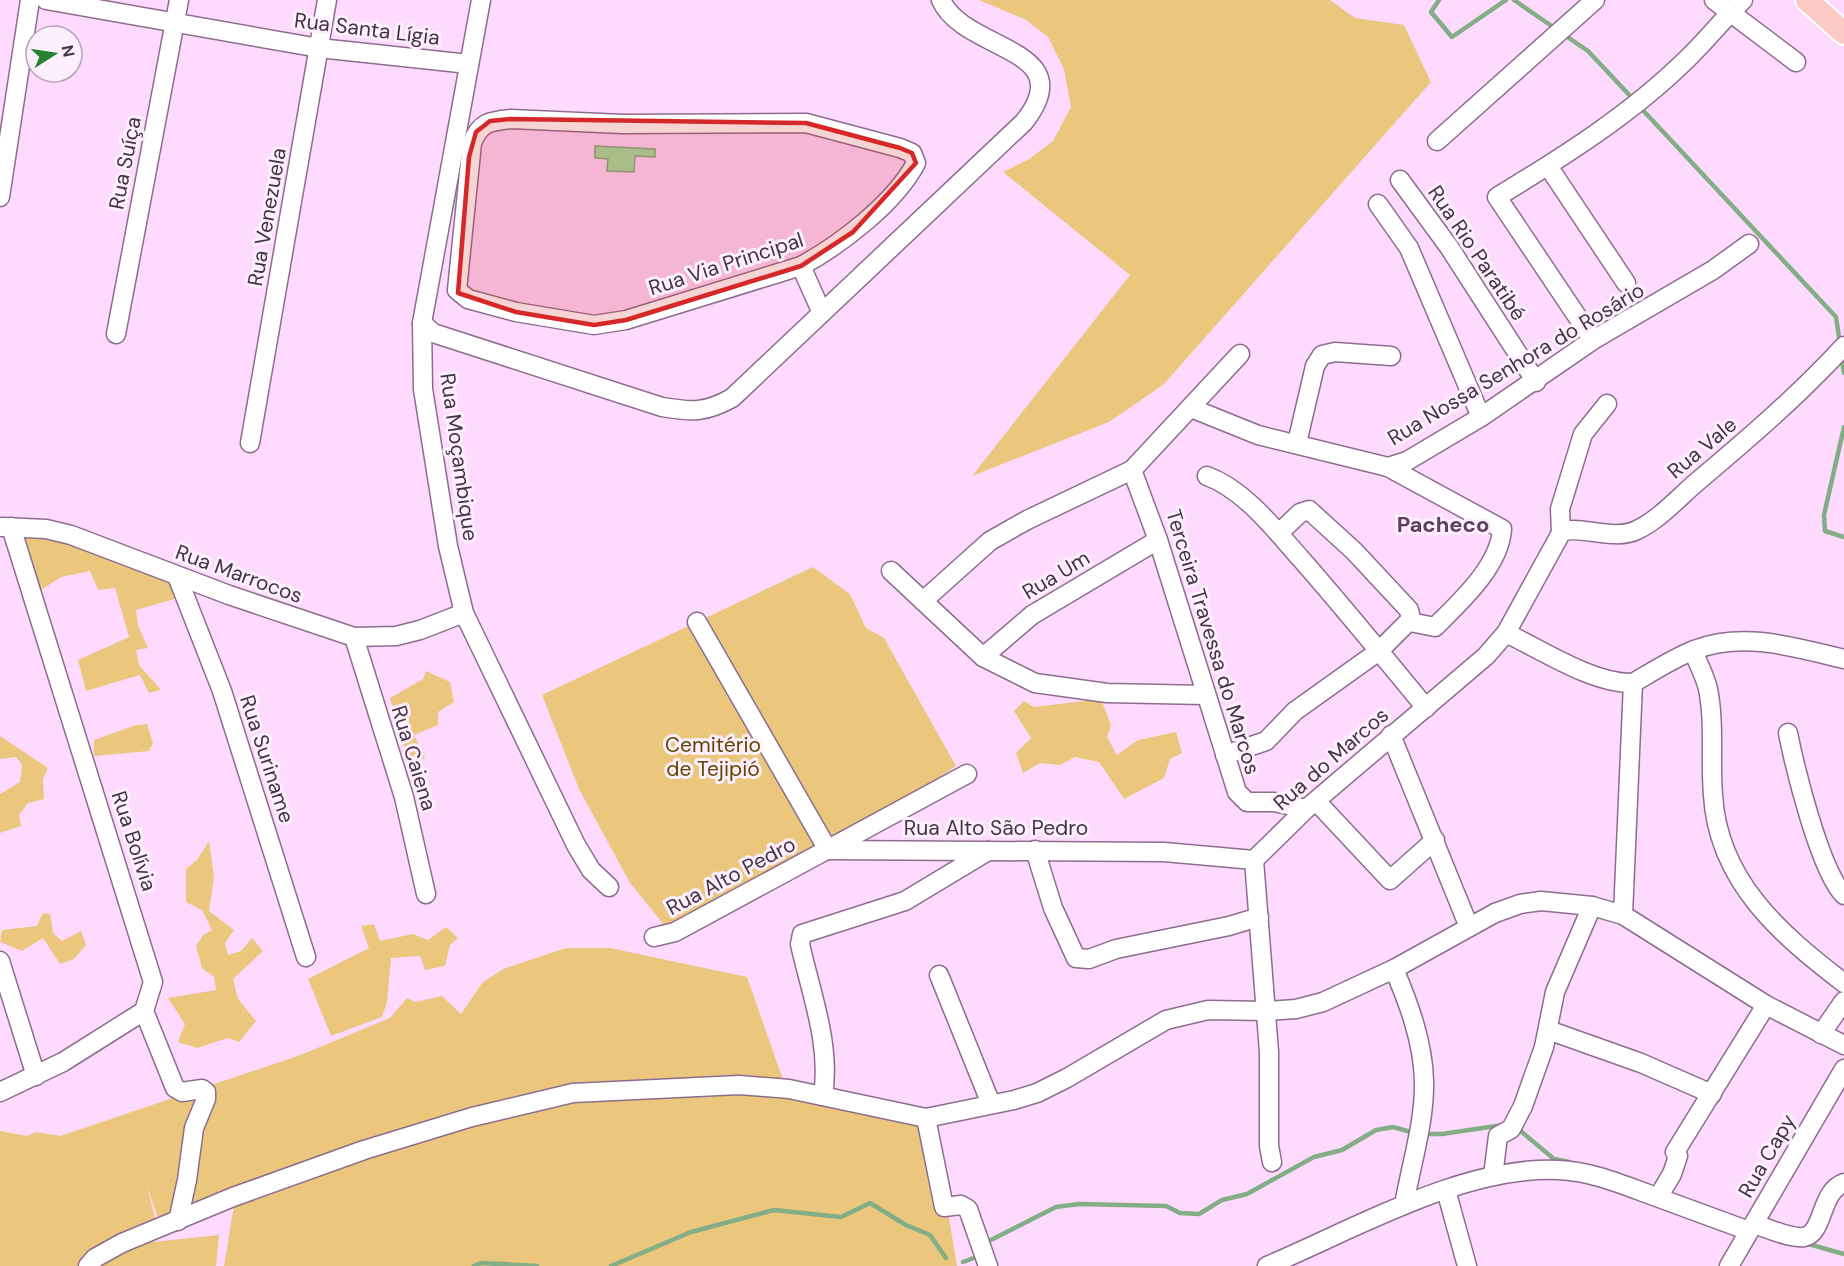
<svg xmlns="http://www.w3.org/2000/svg" width="1844" height="1266" viewBox="0 0 1844 1266" font-family="'DM Sans',sans-serif">
  <style>
    .green { fill: #eac77d }
    .water { fill: #9fe1a1; stroke: #83ad85; stroke-width: 1.5 }
    .lines { fill: none; stroke-linecap: round; stroke-linejoin: round }
    .stream { stroke: #83ad85; stroke-width: 4.5 }
    .minor-casing { stroke: #8d6d8e; stroke-width: 21 }
    .major-casing { stroke: #fff; stroke-width: 26 }
    .minor { stroke: #fff; stroke-width: 18 }
    .major { stroke: #fbcac5; stroke-width: 22 }
    .marked { fill: #d62828; fill-opacity: 0.2; stroke: #d62828; stroke-width: 4.5; stroke-linejoin: round }
    .labels { text-anchor: middle; stroke-width: 6; stroke-linejoin: round; paint-order: stroke }
    .street-label { font-size: 21px; fill: #423443; stroke: #feeffe }
    .park-label { font-size: 21px; fill: #604701; stroke: #feeffe }
    .neighbourhood-label { font-size: 22px; font-weight: bold; fill: #5d405f; stroke: #feeffe }
  </style>
  <rect width="100%" height="100%" fill="#fddafe"/>
  <!-- green -->
  <g class="green">
    <polygon points="979,0 1330,0 1355,18 1404,25 1431,82 1163,385 1109,422 972,476 1130,275 1003,172 1029,159 1053,141 1071,107 1064,69 1048,37 1026,20"/>
    <polygon points="23,533 61,536 167,573 178,598 136,610 138,625 148,648 136,650 139,665 161,690 149,693 140,675 86,691 78,660 129,637 115,588 98,590 90,571 61,577 41,590"/>
    <path d="M813,567L850,594L866,628L884,638L956,766C865,830 764,876 665,926L630,883L579,789L542,695Z"/>
    <polygon points="426,671 450,682 454,702 438,712 438,725 414,735 425,758 409,763 390,698 423,679"/>
    <polygon points="1101,699 1111,725 1107,737 1117,755 1138,740 1176,732 1182,753 1170,759 1164,778 1124,799 1099,762 1075,757 1060,765 1040,763 1023,773 1016,753 1031,738 1014,711 1024,701 1034,707"/>
    <polygon points="147,724 153,743 149,751 94,756 94,740 136,725"/>
    <polygon points="0,736 48,768 43,779 44,799 28,803 19,815 21,826 0,833 0,794 20,782 22,765 16,757 0,759"/>
    <polygon points="209,841 214,878 209,911 234,930 225,943 228,955 241,951 252,938 263,951 233,979 238,999 256,1021 239,1042 228,1038 197,1048 178,1042 185,1024 168,998 216,990 214,977 202,968 196,946 203,935 212,930 202,910 186,902 186,869 197,860"/>
    <polygon points="43,913 50,914 53,933 62,941 81,931 86,945 74,959 60,964 43,938 22,951 0,942 2,930 37,926"/>
    <polygon points="374,924 380,941 413,934 428,940 446,927 458,938 450,945 445,966 425,970 420,956 391,958 387,1002 382,1017 331,1036 308,979 369,948 361,926"/>
    <polygon points="566,948 610,948 747,977 787,1091 933,1123 957,1266 224,1266 236,1193 159,1221 147,1186 156,1222 153,1242 219,1235 216,1266 0,1266 0,1131 27,1136 36,1132 60,1136 298,1056 390,1018 407,998 415,1002 442,996 461,1014 482,983 503,969"/>
  </g>
  <!-- water -->
  <polygon class="water" points="595,146 655,149 655,157 635,156 634,172 607,171 608,159 595,158"/>
  <g class="lines">
    <!-- stream -->
    <g class="stream">
      <polyline points="1439,0 1431,12 1452,37 1506,0"/>
      <polyline points="1514,0 1556,29"/>
      <polyline points="1563,34 1588,51 1633,99"/>
      <polyline points="1639,106 1836,317 1840,344"/>
      <polyline points="1841,355 1844,373"/>
      <polyline points="1844,427 1824,515 1825,531 1844,537"/>
      <polyline points="1517,1128 1554,1159 1569,1162"/>
      <polyline points="1423,1134 1442,1134 1503,1125"/>
      <polyline points="989,1241 1056,1207 1079,1204 1166,1206 1180,1213 1199,1214 1222,1200 1247,1194 1314,1157 1342,1150 1376,1130 1393,1127 1411,1132"/>
      <polyline points="1805,1243 1844,1254"/>
      <polyline points="963,1262 974,1258"/>
      <polyline points="474,1266 481,1263 537,1266"/>
      <polyline points="611,1266 691,1232 774,1210 841,1217 870,1203 906,1225 930,1235 946,1258"/>
    </g>
    <!-- minor casing -->
    <g class="minor-casing">
      <g id="minor">
        <polyline points="46,0 319,48 469,64"/>
        <polyline points="481,0 422,323 423,389 448,546 464,613 576,845 591,870 609,887"/>
        <polyline points="1714,0 1796,62"/>
        <path d="M511,119L623,124L806,123L900,148L912,153L916,163C895,203 840,245 801,266L626,320L594,325L516,312L468,299L457,290L472,143C480,122 490,121 511,119Z"/>
        <polyline points="1437,141 1595,0"/>
        <polyline points="1548,166 1626,283"/>
        <polyline points="1400,180 1449,247 1536,382"/>
        <polyline points="0,197 30,0"/>
        <polyline points="1378,204 1409,248 1481,417"/>
        <polyline points="801,266 821,311"/>
        <path d="M422,323L433,333L662,407C692,412 705,413 732,398L1024,122C1083,47 964,52 941,0"/>
        <polyline points="116,334 179,0"/>
        <path d="M1593,340L1497,197C1563,157 1631,114 1686,60C1706,41 1723,19 1743,0"/>
        <polyline points="1191,408 1258,435 1388,467 1407,461 1481,417 1593,340 1713,270 1749,244"/>
        <polyline points="250,443 327,0"/>
        <polyline points="1297,443 1315,366 1322,355 1335,352 1391,356"/>
        <path d="M1388,467L1502,529C1500,566 1460,602 1435,627L1410,622"/>
        <polyline points="1132,470 1158,540 1237,792 1247,802 1274,802 1306,809"/>
        <path d="M1207,476C1245,490 1275,530 1302,560C1344,608 1385,658 1426,708"/>
        <polyline points="2,527 46,529 71,535 229,595 354,637 396,636 420,630 464,613"/>
        <polyline points="1561,533 1560,509 1583,434 1607,404"/>
        <polyline points="891,571 983,657 1035,683 1107,693 1205,695"/>
        <polyline points="177,576 222,691 306,957"/>
        <polyline points="923,601 990,541 1027,520 1132,470 1240,354"/>
        <polyline points="697,622 828,850"/>
        <path d="M1506,633C1542,650 1593,684 1633,683C1652,672 1672,659 1694,650C1744,631 1794,647 1844,659"/>
        <polyline points="354,637 404,797 426,894"/>
        <path d="M1693,651C1698,663 1705,676 1708,689C1715,724 1710,760 1713,795C1718,881 1780,934 1844,983"/>
        <polyline points="983,657 1032,615 1158,540"/>
        <path d="M1788,733C1795,768 1820,871 1844,895"/>
        <polyline points="1391,735 1469,927"/>
        <polyline points="1225,755 1266,741 1295,711 1379,651 1411,619 1409,610 1354,551 1309,510 1300,513 1279,533"/>
        <polyline points="1316,801 1390,880 1435,840"/>
        <path d="M828,850L1164,852L1254,860L1306,809L1486,656L1506,633L1561,533C1575,523 1613,542 1637,530C1660,519 1679,497 1698,481C1749,438 1799,395 1844,346"/>
        <polyline points="1035,850 1053,908 1076,958 1089,959 1116,949 1229,926 1259,917"/>
        <polyline points="1254,860 1269,1052 1269,1146 1272,1162"/>
        <polyline points="1623,915 1633,683"/>
        <polyline points="654,937 675,932 967,774"/>
        <polyline points="0,961 36,1076"/>
        <path d="M1394,969C1409,1004 1423,1042 1424,1081C1425,1121 1411,1165 1404,1205"/>
        <polyline points="939,975 991,1104"/>
        <polyline points="144,1011 175,1088 182,1092 202,1089 206,1092 206,1099 194,1128 187,1180 178,1221"/>
        <polyline points="1548,1030 1641,1063 1712,1094"/>
        <polyline points="1821,1034 1844,1001"/>
        <polyline points="0,1092 63,1062 144,1011 153,982 11,527"/>
        <path d="M823,1096C831,1044 811,994 800,944L802,934L905,901L988,851"/>
        <polyline points="926,1118 944,1207 961,1205 968,1209 988,1266"/>
        <polyline points="1493,1176 1498,1136 1511,1129 1523,1106 1544,1047 1555,992 1592,906"/>
        <polyline points="1663,1189 1672,1174 1678,1156 1675,1152 1766,1005"/>
        <polyline points="1446,1190 1467,1266"/>
        <path d="M1754,1224C1768,1228 1790,1239 1804,1237C1824,1234 1820,1191 1844,1183"/>
        <polyline points="88,1266 95,1258 122,1243 233,1197 364,1150 472,1117 573,1093 739,1085 789,1089 926,1118 1014,1100 1037,1093 1067,1078 1166,1020 1208,1010 1265,1011 1296,1009 1323,1002 1394,969 1495,913 1520,904 1541,901 1592,906 1623,915 1766,1005 1844,1045"/>
        <path d="M1267,1266C1353,1230 1464,1165 1559,1170C1590,1171 1621,1184 1651,1195C1683,1207 1716,1219 1749,1231"/>
        <polyline points="1729,1266 1844,1069"/>
      </g>
    </g>
    <!-- major casing -->
    <g class="major-casing">
      <polyline id="major" points="1807,0 1844,33"/>
    </g>
    <!-- minor -->
    <use href="#minor" class="minor"/>
    <!-- major -->
    <use href="#major" class="major"/>
  </g>
  <!-- marked area -->
  <path class="marked" d="M511,119L806,123L900,148L912,153L916,163L853,232L801,266L626,320L594,325L516,312L458,293L469,157L476,132L490,121Z"/>
  <g class="labels">
    <!-- street labels -->
    <g class="street-label">
      <text transform="translate(367 29) rotate(7)" y="7">Rua Santa Lígia</text>
      <text transform="translate(125 163) rotate(-79)" y="7">Rua Suíça</text>
      <text transform="translate(267 217) rotate(-80)" y="7">Rua Venezuela</text>
      <text transform="translate(1477 253) rotate(56)" y="7">Rua Rio Paratibé</text>
      <text transform="translate(726 264) rotate(-18)" y="7">Rua Via Principal</text>
      <text transform="translate(1516 364) rotate(-31)" y="7">Rua Nossa Senhora do Rosário</text>
      <text transform="translate(1702 448) rotate(-40)" y="7">Rua Vale</text>
      <text transform="translate(459 457) rotate(82)" y="7">Rua Moçambique</text>
      <text transform="translate(239 574) rotate(20)" y="7">Rua Marrocos</text>
      <text transform="translate(1056 575) rotate(-31)" y="7">Rua Um</text>
      <text transform="translate(1213 642) rotate(73)" y="7">Terceira Travessa do Marcos</text>
      <text transform="translate(414 758) rotate(73)" y="7">Rua Caiena</text>
      <text transform="translate(267 759) rotate(72)" y="7">Rua Suriname</text>
      <text transform="translate(1331 759) rotate(-41)" y="7">Rua do Marcos</text>
      <text x="996" y="835">Rua Alto São Pedro</text>
      <text transform="translate(134 841) rotate(72)" y="7">Rua Bolívia</text>
      <text transform="translate(731 876) rotate(-28)" y="7">Rua Alto Pedro</text>
      <text transform="translate(1767 1156) rotate(-60)" y="7">Rua Capy</text>
    </g>
    <!-- park labels -->
    <g class="park-label">
      <text x="713" y="752">Cemitério<tspan x="713" dy="24">de Tejipió</tspan></text>
    </g>
    <!-- neighbourhood labels -->
    <g class="neighbourhood-label">
      <text x="1443" y="532">Pacheco</text>
    </g>
  </g>
  <!-- north arrow -->
  <g transform="translate(54 54) rotate(78)"><circle r="28" fill="#feeffe" stroke="#b3a4b3" stroke-width="1.5"/>
  <path d="M0-4.5L10 22L0 15L-10 22Z" fill="#268232"/>
  <text y="-9" font-size="16" font-weight="bold" text-anchor="middle" fill="#423443">N</text>
  </g>
</svg>
